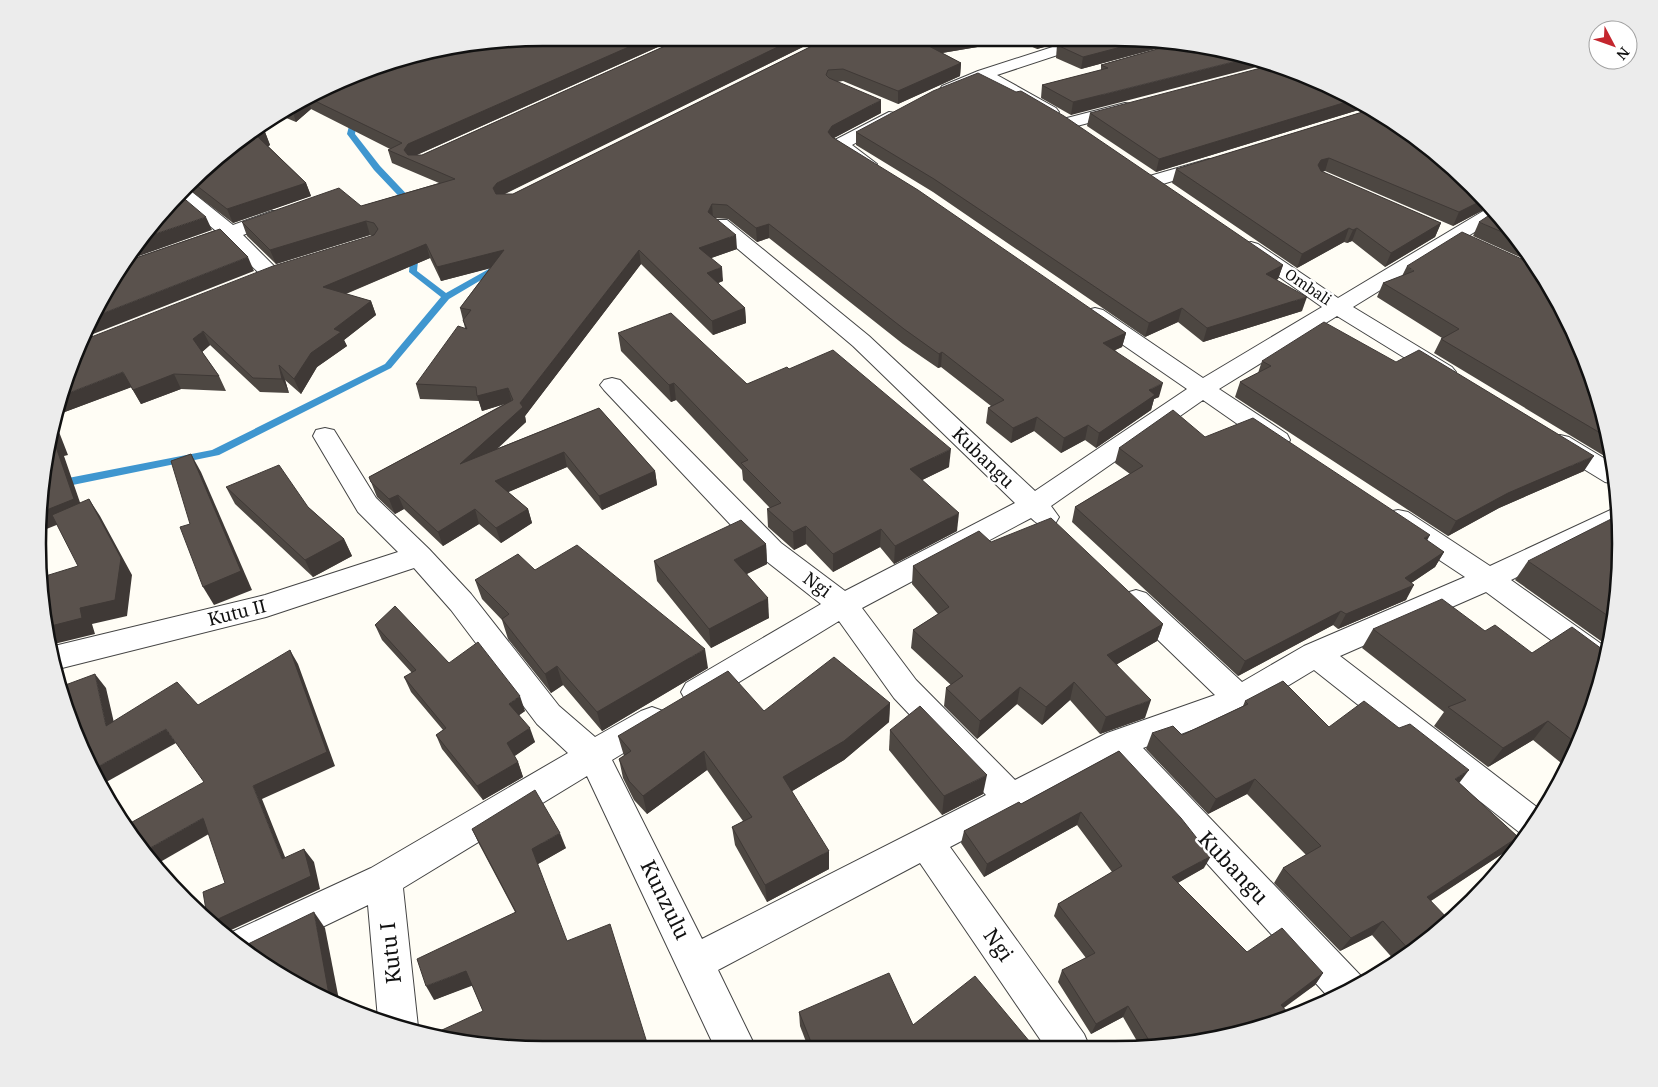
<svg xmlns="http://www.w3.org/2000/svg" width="1658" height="1087" viewBox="0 0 1658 1087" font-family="'Noto Serif',serif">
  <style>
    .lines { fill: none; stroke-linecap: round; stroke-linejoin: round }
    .stream { fill: #3f96cf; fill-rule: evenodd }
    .street-casing { stroke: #444; stroke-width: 2 }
    .street { fill: #fff; fill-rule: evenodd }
    .wall { fill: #4d4742 }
    .shaded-wall { fill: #3f3936 }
    .building { fill: #5a524d; stroke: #3f3936 }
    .labels { text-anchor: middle; stroke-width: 5; stroke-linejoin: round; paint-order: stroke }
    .far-street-label { font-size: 15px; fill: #111; stroke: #fff }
    .street-label { font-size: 18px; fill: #111; stroke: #fff }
    .near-street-label { font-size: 21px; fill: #111; stroke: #fff }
    .rim { fill: none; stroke: #111; stroke-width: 2.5 }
  </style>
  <rect width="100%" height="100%" fill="#fffdf5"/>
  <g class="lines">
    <!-- stream -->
    <g class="stream">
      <polygon points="352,114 358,115 355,134 380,166 415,203 415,207 409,207 374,170 347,134"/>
      <polygon points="415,248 419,251 417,271 446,293 496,265 499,264 503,267 449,299 391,368 219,455 58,488 54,487 53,484 54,481 58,480 212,450 385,364 441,297 409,272 411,251"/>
    </g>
    <!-- street casing -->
    <g class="street-casing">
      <g id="street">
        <polygon points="1068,42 1091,42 1088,45 997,75 1056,108 1059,112 1056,116 1044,116 983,80 948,94 942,92 940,89 942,86 978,71"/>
        <polygon points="1125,103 1131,104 1133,108 1131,112 1069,128 1063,127 1060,123 1063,119"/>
        <polygon points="889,112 895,113 898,117 895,121 852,145 877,164 874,168 862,168 830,145 833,141"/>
        <polygon points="1209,159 1215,160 1218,164 1215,168 1153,187 1146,185 1144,181 1146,177"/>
        <polygon points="187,188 233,225 272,211 286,211 289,215 286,219 243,235 278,270 281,274 278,278 271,280 264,278 226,241 129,275 118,276 127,262 216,231 177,198"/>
        <path d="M1490,207L1499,217L1353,307L1452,367L1456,372L1452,377L1444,379L1436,377L1337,316L1219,389L1287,434L1290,440L1287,446L1278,448L1269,446L1203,400L1051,506L1059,517L1055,524C1045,527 1039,526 1031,518L862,608L916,680L1015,780L1107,733L1215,695L1126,609L1122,601L1126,593L1136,590L1146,593L1242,682L1304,646L1465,577L1388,526L1385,519L1388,512L1398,510L1408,512L1490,566L1619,506V526L1511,580L1607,648L1601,673L1593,671L1486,592L1340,656L1542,811L1524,836L1314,670L1251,708L1143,748L1362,977L1363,982L1331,1000L1114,761L950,847L1084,1034L1090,1048H1046L920,863L718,970L755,1046H714L587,776L403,888L418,1027L415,1033L412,1032L378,1019L368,905L260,957L228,936L230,933L371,868L568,753L537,724L451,610L414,568L266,617L54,670L50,647L265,595L398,552L358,512L313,436L316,430L325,428L334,430L376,498L429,549L471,594L559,706L595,737L641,711L652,707L663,711L668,720L663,729L612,760L702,939L986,795L894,698L839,621L708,701L697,705L686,701L681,692L686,683L821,604L761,557L604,390L600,385L604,380L612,378L620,380L781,543L845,591L1015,503L853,346L713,228L710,224L713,220H727L869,336L1035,491L1187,389L1087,320L1084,315L1087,310L1095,308L1103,310L1203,378L1322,307L1244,252L1241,248L1244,244L1251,242L1258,244L1338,298Z"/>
        <polygon points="1560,435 1569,437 1612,463 1615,484 1605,482 1551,449 1547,443 1551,437"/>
      </g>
    </g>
    <!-- street -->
    <use href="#street" class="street"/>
  </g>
  <!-- wall -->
  <g class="wall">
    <polygon points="477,42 669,42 417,155 422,155 674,42 813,42 505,194 513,194 820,42 1007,42 942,53 961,63 960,76 898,104 843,81 837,82 881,113 834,138 1126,333 1122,347 1115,350 1159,397 1154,399 1151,410 1096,448 1085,440 1061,453 1034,431 1011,443 986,423 988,408 991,406 941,367 938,368 903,344 769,238 757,242 728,219 715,218 737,249 711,258 723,281 718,283 745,308 746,323 713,335 641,264 525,416 526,422 496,449 599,408 655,471 657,485 602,510 567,467 508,492 528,509 532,523 501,543 479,524 443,546 404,509 395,514 377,497 369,477 504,404 482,411 479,401 420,399 416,384 465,328 460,308 490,268 441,281 430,258 346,294 371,301 376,315 344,340 347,346 317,367 301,394 285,380 289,393 260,392 210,345 202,352 219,376 226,391 181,389 141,404 131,387 54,416 372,236 370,235 276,264 247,236 242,222 361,206 439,183 392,163 388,150 390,149 311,109 296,122 279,115 381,64"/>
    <polygon points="1021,42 1062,42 1037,49"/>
    <polygon points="1181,42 1081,69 1056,58 1057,45"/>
    <polygon points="1182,42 1071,115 1041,98 1042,85 1101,70 1101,65"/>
    <polygon points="1338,90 1365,108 1156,172 1087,126 1090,113"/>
    <polygon points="1369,110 1448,163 1489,207 1453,226 1325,171 1322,172 1441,223 1435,237 1385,267 1352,241 1347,243 1344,242 1297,268 1172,183 1176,169"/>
    <polygon points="265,132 270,145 268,146 306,183 311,196 233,223 187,188 210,163"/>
    <polygon points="856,132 1283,265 1278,279 1276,280 1302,311 1203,342 1178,322 1145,337 933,192 856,145"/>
    <polygon points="1479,222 1516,236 1533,263 1473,236"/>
    <polygon points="1407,266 1603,413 1611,460 1434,353 1441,339 1442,338 1377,297 1383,283 1402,276"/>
    <polygon points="618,333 747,384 789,369 949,467 922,480 957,531 894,564 880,547 833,572 806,544 794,550 768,527 767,509 770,508 743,480 742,470 676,400 671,402 621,351"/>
    <polygon points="1262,361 1584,471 1499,508 1448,536 1235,397 1240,382 1258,373"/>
    <polygon points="1205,437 1427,541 1444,552 1435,567 1411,583 1406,600 1338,629 1333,625 1238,676 1072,522 1075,507 1130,474 1115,463 1119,448"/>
    <polygon points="226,487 308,507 344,539 352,556 313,577 235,504"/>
    <polygon points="991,542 1163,624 1157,641 1117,664 1145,718 1100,734 1070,700 1042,725 1017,704 977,739 944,706 946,688 951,685 911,648 913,630 938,614 912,584 913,566"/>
    <polygon points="766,544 767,564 747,574 769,618 711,648 657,581 654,561"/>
    <polygon points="1528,561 1616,610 1608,646 1515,580"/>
    <polygon points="535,570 708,668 602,731 563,685 551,693 508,639 502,620 482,599 475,580"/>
    <polygon points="375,625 449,663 525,711 519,715 535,742 514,756 518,762 523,777 483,800 442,749 436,735 443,730 411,692 404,677 412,673 382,640"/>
    <polygon points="1373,629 1485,631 1532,653 1594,706 1566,767 1533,740 1488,767 1434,726 1444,712 1362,648"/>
    <polygon points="1245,701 1329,727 1459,783 1518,837 1505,852 1431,901 1422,945 1396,962 1372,935 1340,951 1274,883 1283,868 1306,855 1247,794 1208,814 1146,749 1152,733 1182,735 1243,706"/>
    <polygon points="890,703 889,722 844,760 792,791 829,869 767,902 735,845 732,827 743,821 707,770 647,814 634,800 623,778 619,759 624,756 618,736 764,711"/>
    <polygon points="890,730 983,794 942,815 889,750"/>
    <polygon points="1119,751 1204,868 1178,883 1247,952 1323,973 1315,985 1245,1032 1147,1048 1141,1048 1123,1017 1091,1034 1058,982 1062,970 1086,958 1054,916 1058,904 1112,872 1077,825 984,877 961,843 964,831 1021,804"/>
    <polygon points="472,829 566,848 538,864 483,1011 472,985 434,1000 515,912 479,844"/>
    <polygon points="799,1012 913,1025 1035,1048 808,1047 800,1026"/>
  </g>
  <!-- shaded-wall -->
  <g class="shaded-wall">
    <polygon points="640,42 669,42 412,157 407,158 404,150 408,144"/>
    <polygon points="788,42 813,42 500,196 496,202 493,188 497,183"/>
    <polygon points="937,42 1007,42 924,56 925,44"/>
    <polygon points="1038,42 1062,42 1037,49"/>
    <polygon points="1140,42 1181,42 1081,69 1083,57"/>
    <polygon points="1249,58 1272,63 1071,115 1073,102"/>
    <polygon points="961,63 960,76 898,104 898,91"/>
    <polygon points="308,100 311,109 296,122 292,109 294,107"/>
    <polygon points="881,100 881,113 832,139 828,132 832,126"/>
    <polygon points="1353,100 1365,108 1156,172 1159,159"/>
    <polygon points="265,132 270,145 264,150 258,137"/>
    <polygon points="1329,158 1325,171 1316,173 1318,165 1321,160"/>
    <polygon points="306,183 311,196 233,223 227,209"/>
    <polygon points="1483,200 1489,207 1453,226 1459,212"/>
    <polygon points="712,204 713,218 708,212"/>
    <polygon points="206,217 212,230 128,260 140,239"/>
    <polygon points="366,221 370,235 276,264 270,250"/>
    <polygon points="1441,223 1435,237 1385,267 1391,253"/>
    <polygon points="769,224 769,238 757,242 756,228"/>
    <polygon points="1349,228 1344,242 1297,268 1302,254"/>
    <polygon points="1357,228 1352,241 1347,243 1353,230"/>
    <polygon points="736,235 737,249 700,262 699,248"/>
    <polygon points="426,244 430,258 328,301 323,287"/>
    <polygon points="504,250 507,264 441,281 437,267"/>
    <polygon points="639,250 641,264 525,416 526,422 465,479 460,464 520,403"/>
    <polygon points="248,257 254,271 83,338 96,316"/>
    <polygon points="1283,265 1278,279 1261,288 1266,274"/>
    <polygon points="722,267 723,281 708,287 707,273"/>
    <polygon points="1307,297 1302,311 1203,342 1207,328"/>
    <polygon points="371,301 376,315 344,340 347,346 317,367 301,394 294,379 311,353 334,329"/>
    <polygon points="745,308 746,323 713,335 712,321"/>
    <polygon points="1182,308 1178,322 1145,337 1149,323"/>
    <polygon points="203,331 210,345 201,353 193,339"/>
    <polygon points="1126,333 1122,347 1100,357 1103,343"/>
    <polygon points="942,352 941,367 938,368 939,354"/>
    <polygon points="279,365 285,380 289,393 282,379"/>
    <polygon points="123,372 132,387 54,416 61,396"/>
    <polygon points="174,374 181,389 141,404 133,390"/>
    <polygon points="674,383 676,400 671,402 669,385"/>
    <polygon points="1163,383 1159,397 1154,399 1151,410 1096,448 1099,433 1149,390"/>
    <polygon points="508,388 512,402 482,411 477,396"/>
    <polygon points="1037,417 1034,431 1011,443 1013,428"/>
    <polygon points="54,419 68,455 64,456 84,514 39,532 39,513 54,441 53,426"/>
    <polygon points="1088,425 1085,440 1061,453 1064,438"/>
    <polygon points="951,449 949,467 908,487 910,469"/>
    <polygon points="564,452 567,467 499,496 495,481"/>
    <polygon points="191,454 201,472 252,590 214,605 203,587"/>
    <polygon points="1594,456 1584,471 1499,508 1448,536 1456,521 1508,493"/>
    <polygon points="655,471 657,485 602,510 599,496"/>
    <polygon points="398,495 404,509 395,514 389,499"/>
    <polygon points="89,499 100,516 132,575 127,616 92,624 95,634 50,645 47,627 80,608"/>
    <polygon points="475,509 479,524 443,546 438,532"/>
    <polygon points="528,509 532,523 501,543 496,528"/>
    <polygon points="959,513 957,531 894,564 895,546"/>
    <polygon points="806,526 806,544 794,550 793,532"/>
    <polygon points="881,529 880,547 833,572 833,554"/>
    <polygon points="1430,535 1422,550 1424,538"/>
    <polygon points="344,539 352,556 313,577 305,560"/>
    <polygon points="766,544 767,564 736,579 734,560"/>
    <polygon points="1444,552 1435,567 1398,592 1414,585 1406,600 1338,629 1346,614 1405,578"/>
    <polygon points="768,598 769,618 711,648 709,629"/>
    <polygon points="1341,611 1333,625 1238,676 1245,661"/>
    <polygon points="1163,624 1157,641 1102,673 1107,655"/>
    <polygon points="705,649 708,668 602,731 597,712"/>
    <polygon points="290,650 298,664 335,766 262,799 291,872 282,859 253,786"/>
    <polygon points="557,666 563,685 551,693 545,674"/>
    <polygon points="95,674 106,688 118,740 106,726"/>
    <polygon points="1074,682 1070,700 1042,725 1046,707"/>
    <polygon points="1020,687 1017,704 977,739 980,721"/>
    <polygon points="520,696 525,711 514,719 509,704"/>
    <polygon points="1151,700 1145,718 1100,734 1106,717"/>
    <polygon points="890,703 889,722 844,760 784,796 783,777"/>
    <polygon points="1548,721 1533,740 1488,767 1503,748"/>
    <polygon points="530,728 535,742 512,758 507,743"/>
    <polygon points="166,729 176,743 101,785 94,769"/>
    <polygon points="704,751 707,770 647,814 643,796"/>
    <polygon points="518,762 523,777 483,800 477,786"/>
    <polygon points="1469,770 1457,786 1455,779"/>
    <polygon points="987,775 983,794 942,815 944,796"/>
    <polygon points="1255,779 1247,794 1208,814 1216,799"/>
    <polygon points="1081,812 1077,825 984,877 987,864"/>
    <polygon points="203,818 214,831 155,865 143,852"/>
    <polygon points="560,833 566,848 538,864 532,849"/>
    <polygon points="1518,837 1505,852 1415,911 1427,897"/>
    <polygon points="304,849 314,862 320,889 229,931 228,936 214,926 218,919"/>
    <polygon points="829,851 829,869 767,902 765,885"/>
    <polygon points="1211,856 1204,868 1166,889 1172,877"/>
    <polygon points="314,912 325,928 340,1005 329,1001"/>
    <polygon points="1383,921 1372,935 1340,951 1351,938"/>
    <polygon points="466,971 474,985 434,1000 426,986"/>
    <polygon points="1323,973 1315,985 1273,1016 1281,1005"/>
    <polygon points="1128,1006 1123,1017 1091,1034 1096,1024"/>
  </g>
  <!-- building -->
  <g class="building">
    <polygon points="477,42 640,42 408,144 404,150 408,155 422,155 674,42 788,42 497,183 493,188 496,194 513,194 820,42 937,42 925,44 961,63 898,91 843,69 828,70 826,75 829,78 881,100 832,126 828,132 832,137 918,190 1126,333 1103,343 1163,383 1149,390 1155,395 1099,433 1088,425 1064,438 1037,417 1013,428 988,408 1004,400 942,352 939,354 904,329 769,224 756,228 727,205 712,204 708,212 736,235 699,248 722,267 707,273 745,308 712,321 639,250 520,403 523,407 460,464 599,408 655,471 599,496 564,452 495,481 528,509 496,528 475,509 438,532 398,495 389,499 371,482 369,477 513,400 508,388 477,396 476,387 416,384 458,326 467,329 463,320 471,310 460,308 504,250 437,267 426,244 323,287 371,301 334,329 341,332 311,353 294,379 279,365 282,379 253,378 203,331 193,339 219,376 174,374 133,390 123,372 61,396 76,350 81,341 273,266 374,235 378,229 374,223 366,221 270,250 242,222 339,188 361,206 455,179 388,150 402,143 311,99 381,64"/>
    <polygon points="1068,42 1140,42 1083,57 1057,45"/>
    <polygon points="1182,42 1249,58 1073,102 1042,85 1108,68 1101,65"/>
    <polygon points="1276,64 1338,90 1353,100 1159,159 1090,113"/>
    <polygon points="978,73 1016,92 1021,91 1064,116 1283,265 1266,274 1307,297 1207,328 1182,308 1149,323 934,179 856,132 933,91"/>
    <polygon points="1369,110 1448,163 1483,200 1459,212 1329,158 1321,160 1318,165 1321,171 1441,223 1391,253 1357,228 1353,230 1349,228 1302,254 1176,169"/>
    <polygon points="258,126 265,132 258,137 306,183 227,209 192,182 210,163"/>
    <polygon points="180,195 206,217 140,239 142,235"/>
    <polygon points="1494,212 1516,236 1518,239 1479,222"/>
    <polygon points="220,229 248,257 96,316 127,261"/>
    <polygon points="1462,232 1535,265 1568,320 1603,413 1607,437 1441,339 1459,329 1383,283 1414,271 1407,266"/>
    <polygon points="671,313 747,384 787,367 789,369 833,350 951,449 910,469 959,513 895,546 881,529 833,554 806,526 793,532 767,509 781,503 741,463 748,460 674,383 669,385 618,333"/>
    <polygon points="1324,322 1396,362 1419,350 1594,456 1508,493 1456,521 1240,382 1271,366 1262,361"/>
    <polygon points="1173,410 1205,437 1253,418 1430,535 1424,538 1444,552 1405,578 1414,585 1346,614 1341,611 1245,661 1075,507 1143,466 1119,448"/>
    <polygon points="53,426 58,440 54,441 74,499 39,513"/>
    <polygon points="191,454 241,571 203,587 180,527 190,524 171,461"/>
    <polygon points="279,465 308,507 344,539 305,560 226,487"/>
    <polygon points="89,499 121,558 115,600 80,608 82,618 47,627 39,578 78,566 52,515"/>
    <polygon points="1619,515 1616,610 1614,620 1528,561"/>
    <polygon points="1051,518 1163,624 1107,655 1151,700 1106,717 1074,682 1046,707 1020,687 980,721 946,688 963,676 913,630 949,607 913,566 979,531 991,542"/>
    <polygon points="741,520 766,544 734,560 768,598 709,629 654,561"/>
    <polygon points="577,545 705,649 597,712 557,666 545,674 502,619 509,614 475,580 518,554 535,570"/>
    <polygon points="1442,599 1485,631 1495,625 1532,653 1572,627 1606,652 1594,706 1577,744 1548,721 1503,748 1448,707 1466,700 1373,629"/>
    <polygon points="395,606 449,663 478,642 520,696 509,704 530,728 507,743 518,762 477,786 436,735 446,728 404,677 416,670 375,625"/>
    <polygon points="290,650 327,752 253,786 282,859 304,849 311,876 218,919 216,924 214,923 214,926 208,922 203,892 225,883 203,818 143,852 125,826 204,782 166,729 94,769 60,687 95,674 106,726 177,682 198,705"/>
    <polygon points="834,657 890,703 844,741 783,777 829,851 765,885 732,827 752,817 704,751 643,796 629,781 619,759 631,751 618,736 728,671 764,711"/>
    <polygon points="1283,681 1329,727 1364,701 1399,728 1410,724 1469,770 1455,779 1518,837 1427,897 1449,920 1422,945 1411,952 1383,921 1351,938 1283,868 1321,846 1255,779 1216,799 1152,733 1173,726 1182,735 1248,704 1245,701"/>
    <polygon points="920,706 987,775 944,796 890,730"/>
    <polygon points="1119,751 1181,818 1211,856 1172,877 1247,952 1282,928 1323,973 1281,1005 1290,1015 1245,1032 1153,1047 1128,1006 1096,1024 1062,970 1095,953 1058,904 1122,866 1081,812 987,864 964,831 1019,802 1021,804"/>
    <polygon points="535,790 560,833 532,849 567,941 610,924 648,1046 477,1045 429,1036 483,1011 466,971 426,986 417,959 516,912 472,829"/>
    <polygon points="314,912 330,1000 329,1001 320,997 214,926 214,923 248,944"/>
    <polygon points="889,973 913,1025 975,976 1035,1048 973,1048 971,1044 967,1048 813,1047 799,1012"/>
  </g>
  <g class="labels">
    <!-- far-street labels -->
    <g class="far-street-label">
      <text transform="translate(1308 287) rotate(34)" y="5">Ombali</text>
    </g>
    <!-- street labels -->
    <g class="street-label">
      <text transform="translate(983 458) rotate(44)" y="6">Kubangu</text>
      <text transform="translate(817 585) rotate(37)" y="6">Ngi</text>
      <text transform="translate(237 613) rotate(-14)" y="6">Kutu II</text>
    </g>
    <!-- near-street labels -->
    <g class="near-street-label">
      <text transform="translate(1233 868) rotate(47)" y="7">Kubangu</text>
      <text transform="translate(665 900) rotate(64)" y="7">Kunzulu</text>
      <text transform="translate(998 945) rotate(55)" y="7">Ngi</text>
      <text transform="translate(391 953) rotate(-96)" y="7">Kutu I</text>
    </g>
  </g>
  <!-- crop -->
  <path d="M0 0H1658V1087H0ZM543 46H1115A497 497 0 0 1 1612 543V544A497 497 0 0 1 1115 1041H543A497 497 0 0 1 46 544V543A497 497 0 0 1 543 46Z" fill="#ececec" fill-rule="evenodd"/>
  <path class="rim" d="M543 46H1115A497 497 0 0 1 1612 543V544A497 497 0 0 1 1115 1041H543A497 497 0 0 1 46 544V543A497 497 0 0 1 543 46Z"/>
  <!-- north arrow -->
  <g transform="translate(1613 45) rotate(131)"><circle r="24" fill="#ffffff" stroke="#a0a0a0"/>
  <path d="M0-4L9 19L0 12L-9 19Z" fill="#c4262e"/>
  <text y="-8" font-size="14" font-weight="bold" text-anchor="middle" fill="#111111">N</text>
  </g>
</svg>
